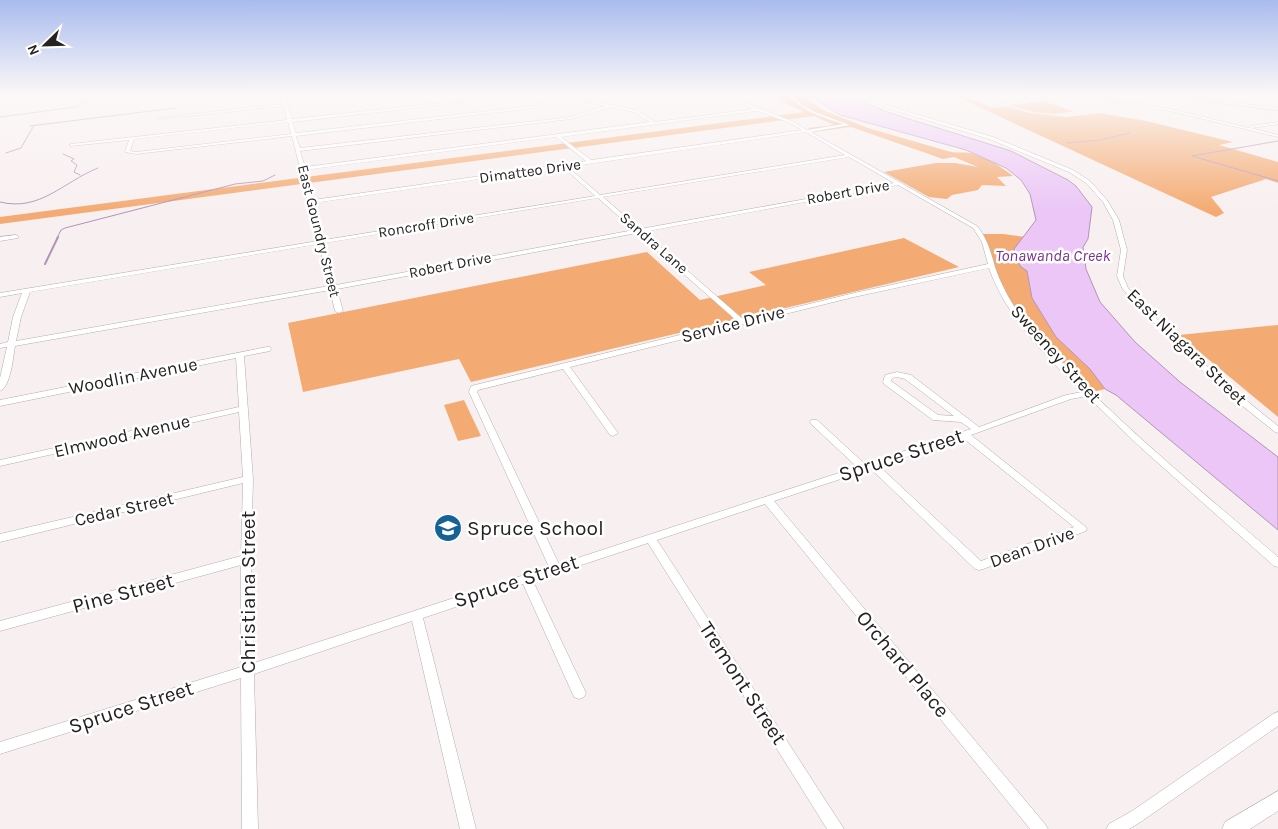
<svg xmlns="http://www.w3.org/2000/svg" width="1278" height="829" viewBox="0 0 1278 829" font-family="Karla,sans-serif">
  <style>
    .green { fill: #f4ab73 }
    .water { fill: #ebc6f7; stroke: #b095b7 }
    .lines { fill: none; stroke-linecap: round; stroke-linejoin: round }
    .stream-far1 { stroke: #b095b7; stroke-width: 1 }
    .stream { stroke: #b095b7; stroke-width: 2 }
    .minor-casing { stroke: #b4acad; stroke-width: 1 }
    .major-casing { stroke: #b4acad; stroke-width: 1 }
    .minor { fill: #fff; fill-rule: evenodd }
    .major { fill: #fff; fill-rule: evenodd }
    .labels { text-anchor: middle; stroke-width: 5; stroke-linejoin: round; paint-order: stroke }
    .far-street-label { font-size: 15px; fill: #252222; stroke: #fff }
    .far-water-label { font-size: 16px; font-style: italic; fill: #7a318e; stroke: #fff }
    .street-label { font-size: 18px; fill: #252222; stroke: #fff }
    .near-street-label { font-size: 21px; fill: #252222; stroke: #fff }
    .near-poi-label { font-size: 21px; fill: #252222; stroke: #fff; text-anchor: start }
  </style>
  <rect width="100%" height="100%" fill="#f8eff0"/>
  <!-- green -->
  <g class="green">
    <path d="M767,94H799L825,111L868,128L951,152C958,153 964,152 970,153C985,155 1001,167 1013,176L997,177L1006,186L982,185L978,190L952,195L947,199L929,197L884,172L936,163H955L978,167L954,157L943,159L851,127L814,132L808,128L834,125L814,116L0,224V217L804,112Z"/>
    <polygon points="951,94 960,94 993,108 1008,107 1030,113 1067,117 1100,113 1146,121 1233,142 1219,145 1278,162 1278,183 1266,179 1211,197 1224,213 1216,217"/>
    <polygon points="1203,94 1278,94 1278,98"/>
    <path d="M1043,101L1073,111C1052,117 1031,112 1010,106Z"/>
    <polygon points="983,234 1003,234 1025,237 1014,249 1027,271 1032,298 1056,337 1090,369 1105,389 1089,393 1017,316 994,271"/>
    <polygon points="904,238 959,267 471,382 459,359 303,392 288,323 647,252 700,300 766,285 749,272"/>
    <polygon points="1278,325 1278,417 1179,335"/>
    <polygon points="464,400 481,436 458,441 444,405"/>
  </g>
  <!-- water -->
  <polygon class="water" points="807,94 845,94 887,112 1011,151 1068,180 1076,186 1092,207 1088,239 1083,247 1086,269 1100,302 1135,342 1180,382 1278,457 1278,530 1116,395 1105,389 1090,369 1056,337 1032,298 1027,271 1020,266 1014,249 1036,220 1030,194 1021,180 1006,168 966,150 840,115"/>
  <g class="lines">
    <!-- stream-far1 -->
    <g class="stream-far1">
      <polyline points="97,95 142,94"/>
      <polyline points="0,117 76,107 98,94"/>
      <polyline points="30,126 175,108"/>
      <polyline points="1278,141 1192,156 1278,181"/>
      <polyline points="1067,143 1100,140 1130,133"/>
      <polyline points="6,153 21,148 33,127"/>
      <polyline points="63,154 74,159 71,161 77,165 74,172 80,175"/>
      <path d="M0,202C40,212 63,182 98,168"/>
      <polyline points="57,238 61,230 65,228 235,184 263,181 275,175"/>
    </g>
    <!-- stream -->
    <polyline class="stream" points="45,264 58,237"/>
    <!-- minor casing -->
    <g class="minor-casing">
      <g id="minor">
        <polygon points="241,94 255,94 195,99 193,98"/>
        <path d="M280,94H284L292,119L526,94H535L292,122L296,133L533,106L563,97L550,94L569,96L635,110L658,103V105L638,111L655,122L754,109L733,101L704,94H710L735,99L792,121L807,130L843,124C819,116 805,113 788,94H792L802,105L815,112L850,125L811,132L977,226C987,238 991,252 995,267C1001,284 1010,302 1022,317C1097,407 1189,480 1278,557V567L1274,566L1140,447L1087,396L1071,399L971,435L1087,528L1086,531L983,569L979,570L975,569L871,469L774,501L1045,824L1048,829H1030L765,504L657,540L844,829H827L648,543L533,581L586,693L584,697L579,699L574,697L523,584L423,618L476,829H460L412,621L254,674L258,829H242L241,678L0,754V742L241,667V565L0,631V621L241,556L243,483L0,542V534L243,477L239,412L0,466V460L239,407L236,358L0,406V400L267,347H270L271,349L270,351L244,356L253,479L251,559L254,663L549,567L469,392L471,386L737,321L637,233L337,289L343,311L339,313L335,311L330,290L15,346C13,357 11,386 0,391V378L7,347L0,348V344L8,342L13,317L22,293L0,297V293L318,241L292,136L136,154L125,152L129,140L71,146L69,145L71,144L287,120L284,106L159,119L157,118L283,104ZM568,98L605,106L571,117L300,148L296,136L533,108ZM610,107L634,112L650,122L305,167L300,151L571,119ZM756,111H758L790,123L802,130L591,160L561,137ZM288,122L291,134L136,152L130,151L134,139ZM806,132L845,155L600,195L568,167ZM556,137L586,161L313,200L305,170ZM849,157L894,183L640,229L603,197ZM563,167L595,196L324,240L314,203ZM898,185L973,228L982,242L988,264L854,293L744,320L643,232ZM598,198L634,230L336,285L325,243ZM319,244L329,286L16,341L21,317L30,292ZM989,268C1006,317 1046,356 1082,392L1066,395L979,427L911,375L897,372L885,375L883,382L884,384L933,420L961,422L971,429L865,464L817,420H811L810,422L811,424L857,467L559,564L477,392L478,390L563,369L610,435L613,436L618,433L570,367L854,297ZM897,377L905,379L954,416L938,415L891,381L892,378ZM963,438L1074,527L981,561L879,466Z"/>
        <polygon points="856,94 883,94 881,95 868,97 892,107 993,137 1073,170 1090,181 1107,200 1119,220 1127,250 1123,276 1128,288 1139,302 1226,384 1278,426 1278,433 1275,432 1220,388 1135,304 1122,288 1117,276 1121,250 1113,220 1103,202 1086,183 1069,172 989,139 890,109"/>
        <polygon points="916,94 921,94 929,97 927,98"/>
        <polygon points="1057,94 1062,94 1046,100 994,107 992,106 1045,98"/>
        <polygon points="1067,94 1074,94 1170,109 1249,128 1251,126 1278,122 1278,124 1251,128 1278,135 1278,137 1170,111"/>
        <polygon points="1150,94 1159,94 1278,108 1278,110"/>
        <polygon points="16,235 18,236 18,238 0,241 0,237"/>
        <polygon points="1278,712 1278,726 1142,821 1129,829 1106,829 1109,824 1132,811 1273,714"/>
      </g>
    </g>
    <!-- major casing -->
    <g class="major-casing">
      <polygon id="major" points="1278,791 1278,811 1250,829 1222,829 1225,822"/>
    </g>
    <!-- minor -->
    <use href="#minor" class="minor"/>
    <!-- major -->
    <use href="#major" class="major"/>
  </g>
  <!-- sky -->
  <linearGradient id="sky" x2="0" y2="1"><stop stop-color="#a9bbee"/><stop offset="0.45" stop-color="#fcf8f8"/><stop offset="1" stop-color="#fcf8f8" stop-opacity="0"/></linearGradient>
  <rect width="1278" height="210" fill="url(#sky)"/>
  <!-- icons -->
  <defs>
    <g id="school-disc" transform="scale(1.4375)"><circle r="9.5" fill="#156396" stroke="#fff"/><path d="M0-5L7-2L0 1L-7-2ZM-4 1L0 2.5L4 1V4Q0 6-4 4Z" fill="#fff"/></g>
  </defs>
  <g fill-rule="evenodd">
    <use href="#school-disc" x="448" y="528"/>
  </g>
  <g class="labels">
    <!-- far-street labels -->
    <g class="far-street-label">
      <text transform="translate(530 171) rotate(-8)" y="5">Dimatteo Drive</text>
      <text transform="translate(848 192) rotate(-10)" y="5">Robert Drive</text>
      <text transform="translate(426 225) rotate(-9)" y="5">Roncroff Drive</text>
      <text transform="translate(319 231) rotate(76)" y="5">East Goundry Street</text>
      <text transform="translate(654 243) rotate(41)" y="5">Sandra Lane</text>
      <text transform="translate(450 265) rotate(-11)" y="5">Robert Drive</text>
    </g>
    <!-- far-water labels -->
    <g class="far-water-label">
      <text x="1053" y="261">Tonawanda Creek</text>
    </g>
    <!-- street labels -->
    <g class="street-label">
      <text transform="translate(733 324) rotate(-14)" y="6">Service Drive</text>
      <text transform="translate(1187 347) rotate(44)" y="6">East Niagara Street</text>
      <text transform="translate(1056 354) rotate(48)" y="6">Sweeney Street</text>
      <text transform="translate(133 376) rotate(-11)" y="6">Woodlin Avenue</text>
      <text transform="translate(122 436) rotate(-13)" y="6">Elmwood Avenue</text>
      <text transform="translate(124 509) rotate(-13)" y="6">Cedar Street</text>
      <text transform="translate(1032 547) rotate(-20)" y="6">Dean Drive</text>
    </g>
    <!-- near-street labels -->
    <g class="near-street-label">
      <text transform="translate(901 455) rotate(-18)" y="7">Spruce Street</text>
      <text transform="translate(516 581) rotate(-18)" y="7">Spruce Street</text>
      <text transform="translate(248 592) rotate(-90)" y="7">Christiana Street</text>
      <text transform="translate(123 593) rotate(-15)" y="7">Pine Street</text>
      <text transform="translate(903 664) rotate(50)" y="7">Orchard Place</text>
      <text transform="translate(743 683) rotate(57)" y="7">Tremont Street</text>
      <text transform="translate(131 707) rotate(-18)" y="7">Spruce Street</text>
    </g>
    <!-- near-poi labels -->
    <g class="near-poi-label">
      <text x="467" y="535">Spruce School</text>
    </g>
  </g>
  <!-- north arrow -->
  <g transform="translate(45 45) rotate(247)" stroke="#ffffff" stroke-width="4" paint-order="stroke">
  <path d="M0-4L9 19L0 12L-9 19Z" fill="#252222"/>
  <text y="-8" font-size="14" font-weight="bold" text-anchor="middle" fill="#252222">N</text>
  </g>
</svg>
